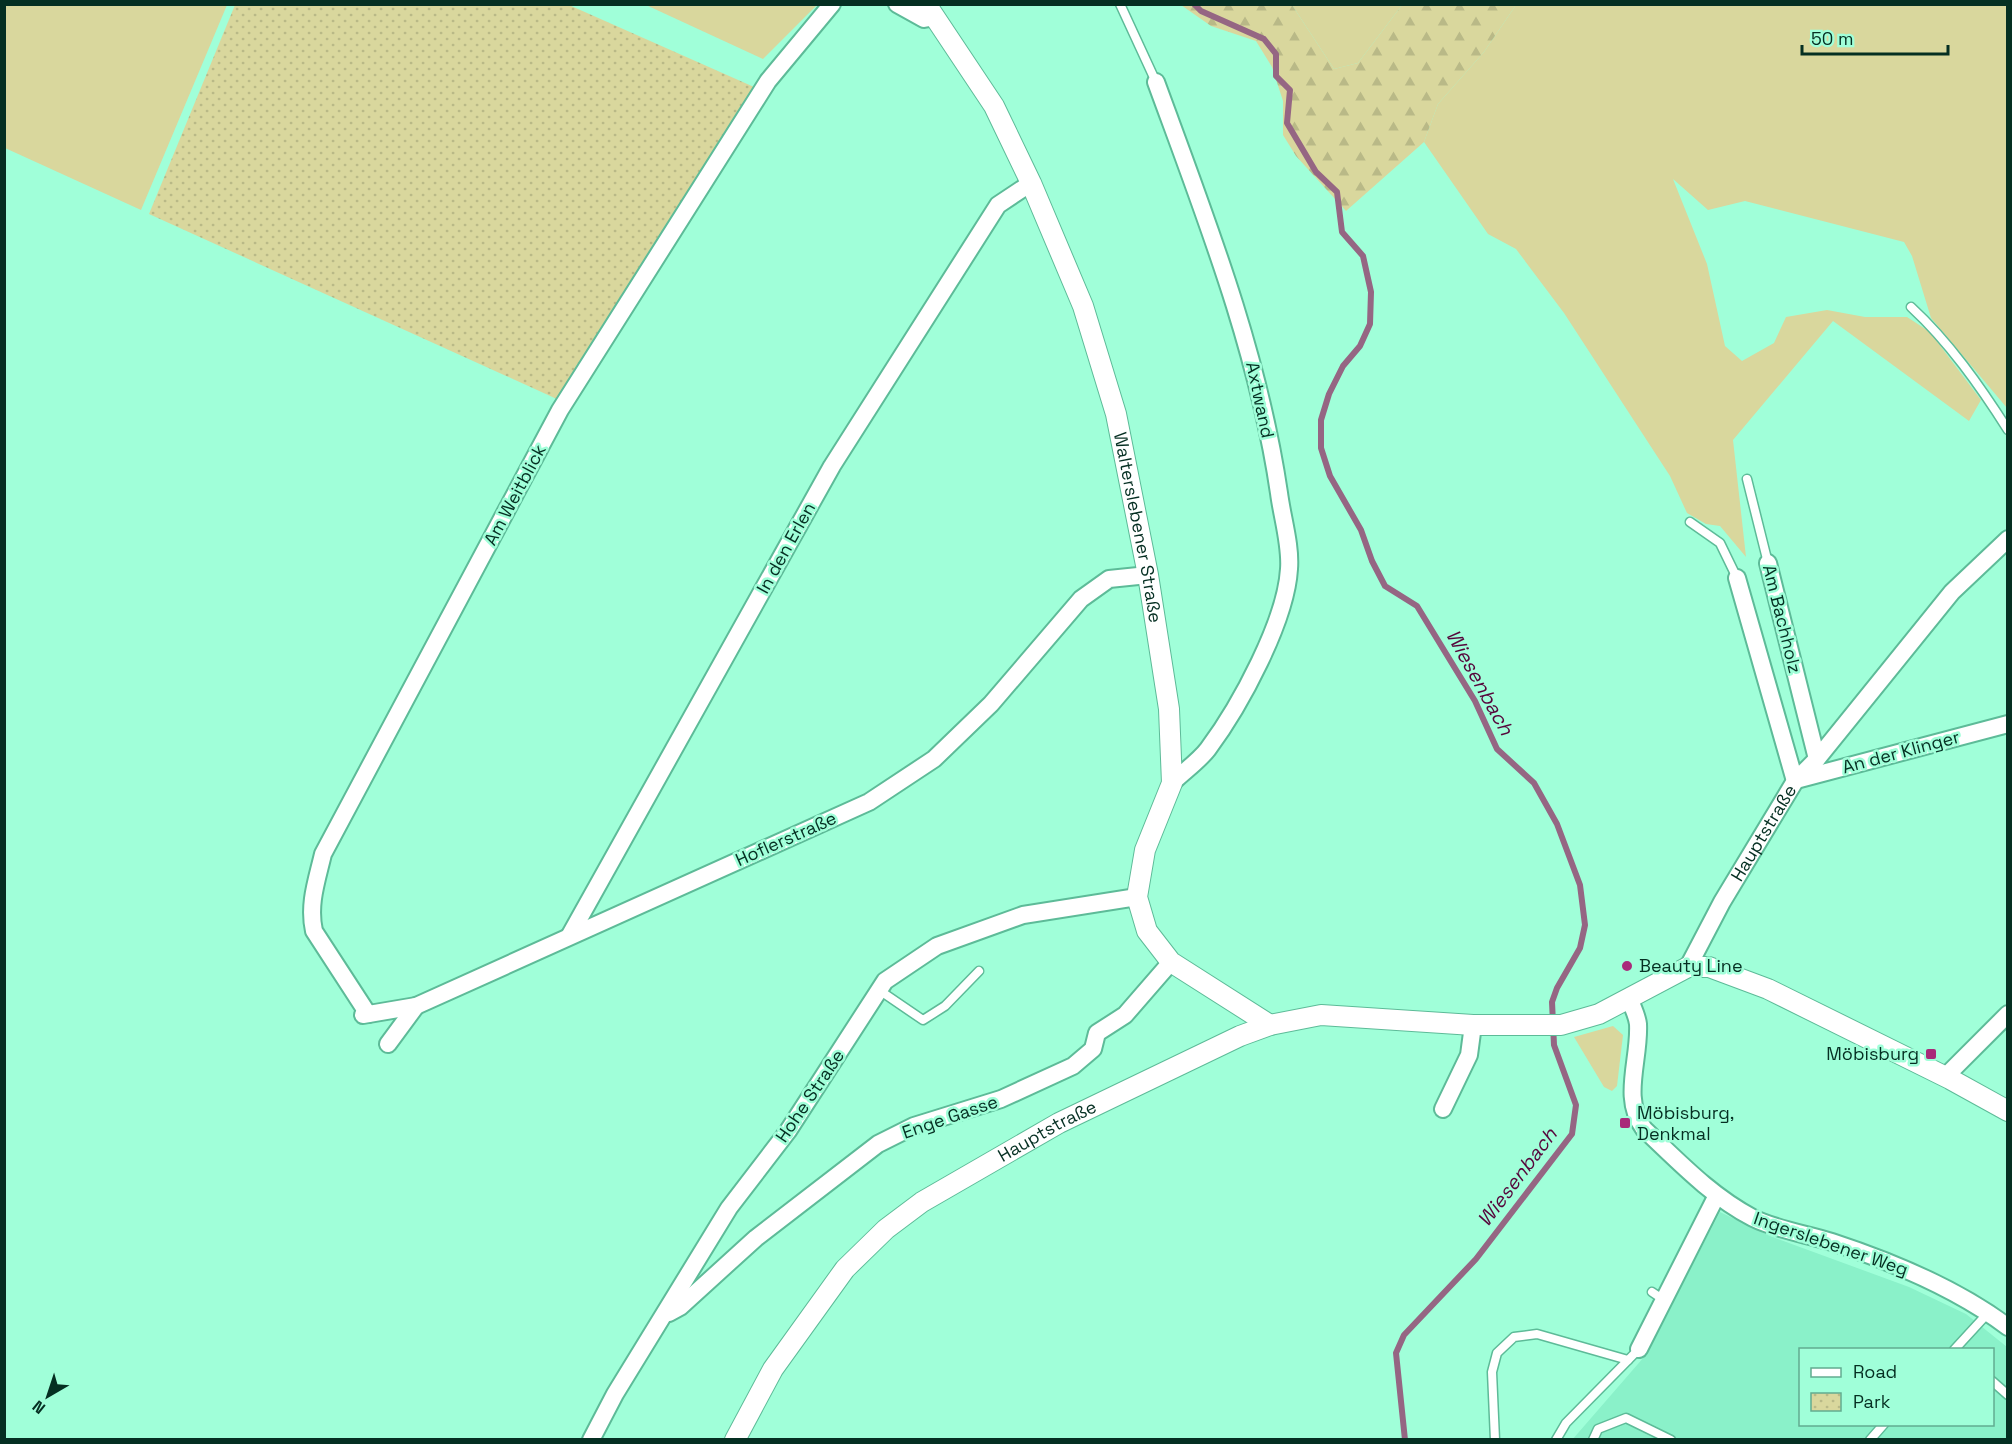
<svg xmlns="http://www.w3.org/2000/svg" width="2012" height="1444" viewBox="0 0 2012 1444" font-family="'Space Grotesk',sans-serif">
  <style>
    .built { fill: #8af1c9; fill-rule: evenodd }
    .grass { fill: #d9d79d }
    .forest { fill: url(#forest-firs) }
    .park { fill: url(#park-dots) }
    .lines { fill: none; stroke-linecap: round; stroke-linejoin: round }
    .stream { stroke: #956683; stroke-width: 6 }
    .service-casing { stroke: #5dbb98; stroke-width: 11 }
    .minor-casing { stroke: #5dbb98; stroke-width: 20 }
    .tertiary-casing { stroke: #5dbb98; stroke-width: 22 }
    .service { stroke: #fff; stroke-width: 8 }
    .minor { stroke: #fff; stroke-width: 16 }
    .tertiary { stroke: #fff; stroke-width: 20 }
    .poi-dot { fill: #a92a7a; stroke: #a0ffd9; stroke-width: 2 }
    .labels { text-anchor: middle; stroke-width: 5; stroke-linejoin: round; paint-order: stroke }
    .street-label { font-size: 18px; fill: #052f22; stroke: #a0ffd9 }
    .poi-label { font-size: 18px; fill: #052f22; stroke: #a0ffd9; text-anchor: start }
    .water-label { font-size: 20px; font-style: italic; fill: #56063b; stroke: #a0ffd9 }
  </style>
  <defs>
    <pattern id="forest-firs" width="22" height="20" patternUnits="userSpaceOnUse" patternTransform="scale(1.5)"><rect width="22" height="20" fill="#d9d79d"/><path d="M5 1l3.5 6h-7zM16 11l3.5 6h-7z" fill="#b9b987"/></pattern>
    <pattern id="park-dots" width="8" height="8" patternUnits="userSpaceOnUse" patternTransform="scale(1.5)"><rect width="8" height="8" fill="#d9d79d"/><path d="M2 2h.1M6 6h.1" fill="none" stroke="#b9b987" stroke-width="1.8" stroke-linecap="round"/></pattern>
  </defs>
  <rect width="100%" height="100%" fill="#a0ffd9"/>
  <!-- built -->
  <path class="built" d="M1720,1212L1770,1236L1909,1287L1966,1314L2007,1347V1439L1572,1440L1644,1357ZM1800,1350H1992V1424H1800Z"/>
  <!-- grass -->
  <g class="grass">
    <polygon points="5,4 227,5 141,210 5,148"/>
    <polygon points="646,5 817,5 763,59"/>
    <polygon points="1292,5 1402,5 1358,63 1334,69"/>
    <polygon points="1516,5 2007,5 2007,408 1931,318 1912,256 1904,242 1745,201 1708,210 1673,179 1707,264 1725,346 1742,361 1774,343 1786,317 1827,310 1865,317 1907,317 1930,332 1981,400 1969,421 1833,321 1733,440 1746,557 1720,526 1706,524 1687,513 1670,476 1564,313 1516,249 1488,234 1424,142 1438,104 1484,52"/>
    <polygon points="1613,1026 1623,1035 1617,1086 1612,1091 1604,1087 1574,1037"/>
  </g>
  <!-- forest -->
  <polygon class="forest" points="1181,5 1292,5 1334,69 1358,63 1402,5 1516,5 1484,52 1438,104 1424,142 1346,211 1296,156 1283,135 1283,101 1272,67 1256,41 1211,26"/>
  <!-- park -->
  <polygon class="park" points="235,5 569,5 754,87 559,400 149,214"/>
  <g class="lines">
    <!-- stream -->
    <polyline class="stream" points="1194,4 1201,11 1264,39 1276,54 1276,76 1290,90 1287,123 1316,172 1337,192 1342,232 1363,256 1371,292 1370,324 1360,346 1343,366 1329,394 1321,420 1321,448 1330,476 1361,530 1372,561 1385,586 1417,606 1475,701 1497,749 1534,783 1557,824 1580,885 1585,925 1580,948 1557,988 1552,1002 1554,1045 1576,1105 1572,1134 1476,1259 1404,1335 1396,1353 1405,1440"/>
    <!-- service casing -->
    <g class="service-casing">
      <g id="service">
        <polyline points="1120,4 1156,82"/>
        <path d="M1911,307C1949,342 1980,386 2008,430"/>
        <polyline points="1747,479 1768,563"/>
        <polyline points="1690,522 1720,543 1737,578"/>
        <polyline points="879,990 923,1020 945,1006 979,971"/>
        <polyline points="1652,1292 1664,1300"/>
        <polyline points="1954,1350 1988,1313"/>
        <polyline points="1992,1381 2008,1395"/>
        <polyline points="1495,1440 1492,1372 1497,1353 1514,1337 1537,1334 1628,1360"/>
        <polyline points="1556,1440 1566,1423 1639,1349"/>
        <polyline points="1593,1440 1598,1429 1626,1418 1671,1440"/>
        <polyline points="1870,1440 1884,1424"/>
      </g>
    </g>
    <!-- minor casing -->
    <g class="minor-casing">
      <g id="minor">
        <polyline points="897,4 924,19 935,17"/>
        <path d="M1156,82C1205,216 1258,350 1279,493C1282,517 1291,545 1289,569C1286,621 1240,706 1208,749C1199,761 1183,772 1172,783"/>
        <polyline points="1768,563 1817,759"/>
        <polyline points="1737,578 1795,781"/>
        <polyline points="1796,780 2008,724"/>
        <polyline points="570,935 832,466 998,205 1031,183"/>
        <path id="s1" d="M1688,967L1722,902L1795,781L1817,759L1952,592L2008,539"/>
        <path d="M1629,998C1632,1006 1637,1015 1638,1024C1640,1060 1621,1098 1644,1129C1679,1162 1711,1196 1753,1218C1777,1230 1807,1234 1832,1242C1893,1262 1956,1288 2008,1327"/>
        <path d="M368,1014L314,931C308,904 317,880 323,854L560,410L768,81L832,4"/>
        <polyline points="363,1015 416,1006 869,802 934,759 991,704 1081,599 1109,579 1148,575"/>
        <polyline points="388,1044 416,1006"/>
        <polyline points="1950,1079 1951,1071 2008,1014"/>
        <polyline points="1443,1109 1469,1055 1473,1025"/>
        <polyline points="669,1313 680,1307 756,1238 878,1144 914,1126 1001,1099 1073,1066 1093,1049 1097,1033 1125,1015 1171,962"/>
        <polyline points="1639,1349 1716,1197"/>
        <polyline points="591,1440 615,1394 729,1208 788,1131 885,981 937,946 1023,915 1137,897"/>
      </g>
    </g>
    <!-- tertiary casing -->
    <g class="tertiary-casing">
      <g id="tertiary">
        <path id="s2" d="M926,4L994,106L1031,183L1083,306L1116,414L1148,575L1169,709L1172,783L1145,850L1137,897L1147,931L1171,962L1270,1025"/>
        <path id="s3" d="M735,1440L773,1369L845,1269L886,1229L922,1202L1059,1123L1240,1036L1270,1025L1321,1015L1473,1025H1561L1599,1014L1688,967H1709L1768,989L1950,1079L2008,1111"/>
      </g>
    </g>
    <!-- service -->
    <use href="#service" class="service"/>
    <!-- minor -->
    <use href="#minor" class="minor"/>
    <!-- tertiary -->
    <use href="#tertiary" class="tertiary"/>
  </g>
  <!-- markers -->
  <g class="poi-dot">
    <circle cx="1627" cy="966" r="6"/>
    <rect x="1925" y="1048" width="12" height="12" rx="3"/>
    <rect x="1619" y="1117" width="12" height="12" rx="3"/>
  </g>
  <g class="labels">
    <!-- street labels -->
    <g class="street-label">
      <text transform="translate(1260 400) rotate(78)" y="6">Axtwand</text>
      <text transform="translate(515 495) rotate(-62)" y="6">Am Weitblick</text>
      <text dy="6" stroke="none"><textPath href="#s2" startOffset="570">Walterslebener Straße</textPath></text>
      <text transform="translate(786 548) rotate(-61)" y="6">In den Erlen</text>
      <text transform="translate(1782 619) rotate(76)" y="6">Am Bachholz</text>
      <text transform="translate(1901 752) rotate(-15)" y="6">An der Klinger</text>
      <text dy="6" stroke="none"><textPath href="#s1" startOffset="154">Hauptstraße</textPath></text>
      <text transform="translate(786 839) rotate(-24)" y="6">Hoflerstraße</text>
      <text transform="translate(810 1096) rotate(-56)" y="6">Hohe Straße</text>
      <text transform="translate(950 1117) rotate(-19)" y="6">Enge Gasse</text>
      <text dy="6" stroke="none"><textPath href="#s3" startOffset="450">Hauptstraße</textPath></text>
      <text transform="translate(1831 1244) rotate(19)" y="6">Ingerslebener Weg</text>
    </g>
    <!-- poi labels -->
    <g class="poi-label">
      <text x="1639" y="972">Beauty Line</text>
      <text x="1919" y="1060" text-anchor="end">Möbisburg</text>
      <text x="1637" y="1119">Möbisburg,<tspan x="1637" dy="21">Denkmal</tspan></text>
    </g>
    <!-- water labels -->
    <g class="water-label">
      <text transform="translate(1480 682) rotate(61)" y="7">Wiesenbach</text>
      <text transform="translate(1517 1177) rotate(-53)" y="7">Wiesenbach</text>
    </g>
  </g>
  <!-- border -->
  <rect width="2012" height="1444" fill="none" stroke="#052f22" stroke-width="12"/>
  <!-- legend -->
  <rect x="1799" y="1348" width="195" height="78" fill="#a0ffd9" stroke="#62ac90" stroke-width="1.5"/>
  <rect x="1811" y="1368" width="30" height="9" fill="#ffffff" stroke="#62ac90" stroke-width="1.5"/>
  <text x="1853" y="1378" font-size="18" fill="#052f22">Road</text>
  <rect x="1811" y="1393" width="30" height="18" fill="url(#park-dots)" stroke="#62ac90" stroke-width="1.5"/>
  <text x="1853" y="1408" font-size="18" fill="#052f22">Park</text>
  <!-- north arrow -->
  <g transform="translate(48 1396) rotate(219)" stroke="#a0ffd9" stroke-width="4.5" paint-order="stroke">
  <path d="M0-4.5L10 22L0 15L-10 22Z" fill="#052f22"/>
  <text y="-9" font-size="16" font-weight="bold" text-anchor="middle" fill="#052f22">N</text>
  </g>
  <!-- scale -->
  <path d="M1802 45v9h146v-9" fill="none" stroke="#052f22" stroke-width="3"/>
  <text x="1811" y="45" font-size="18" fill="#052f22" stroke="#a0ffd9" stroke-width="4.5" paint-order="stroke">50 m</text>
</svg>
